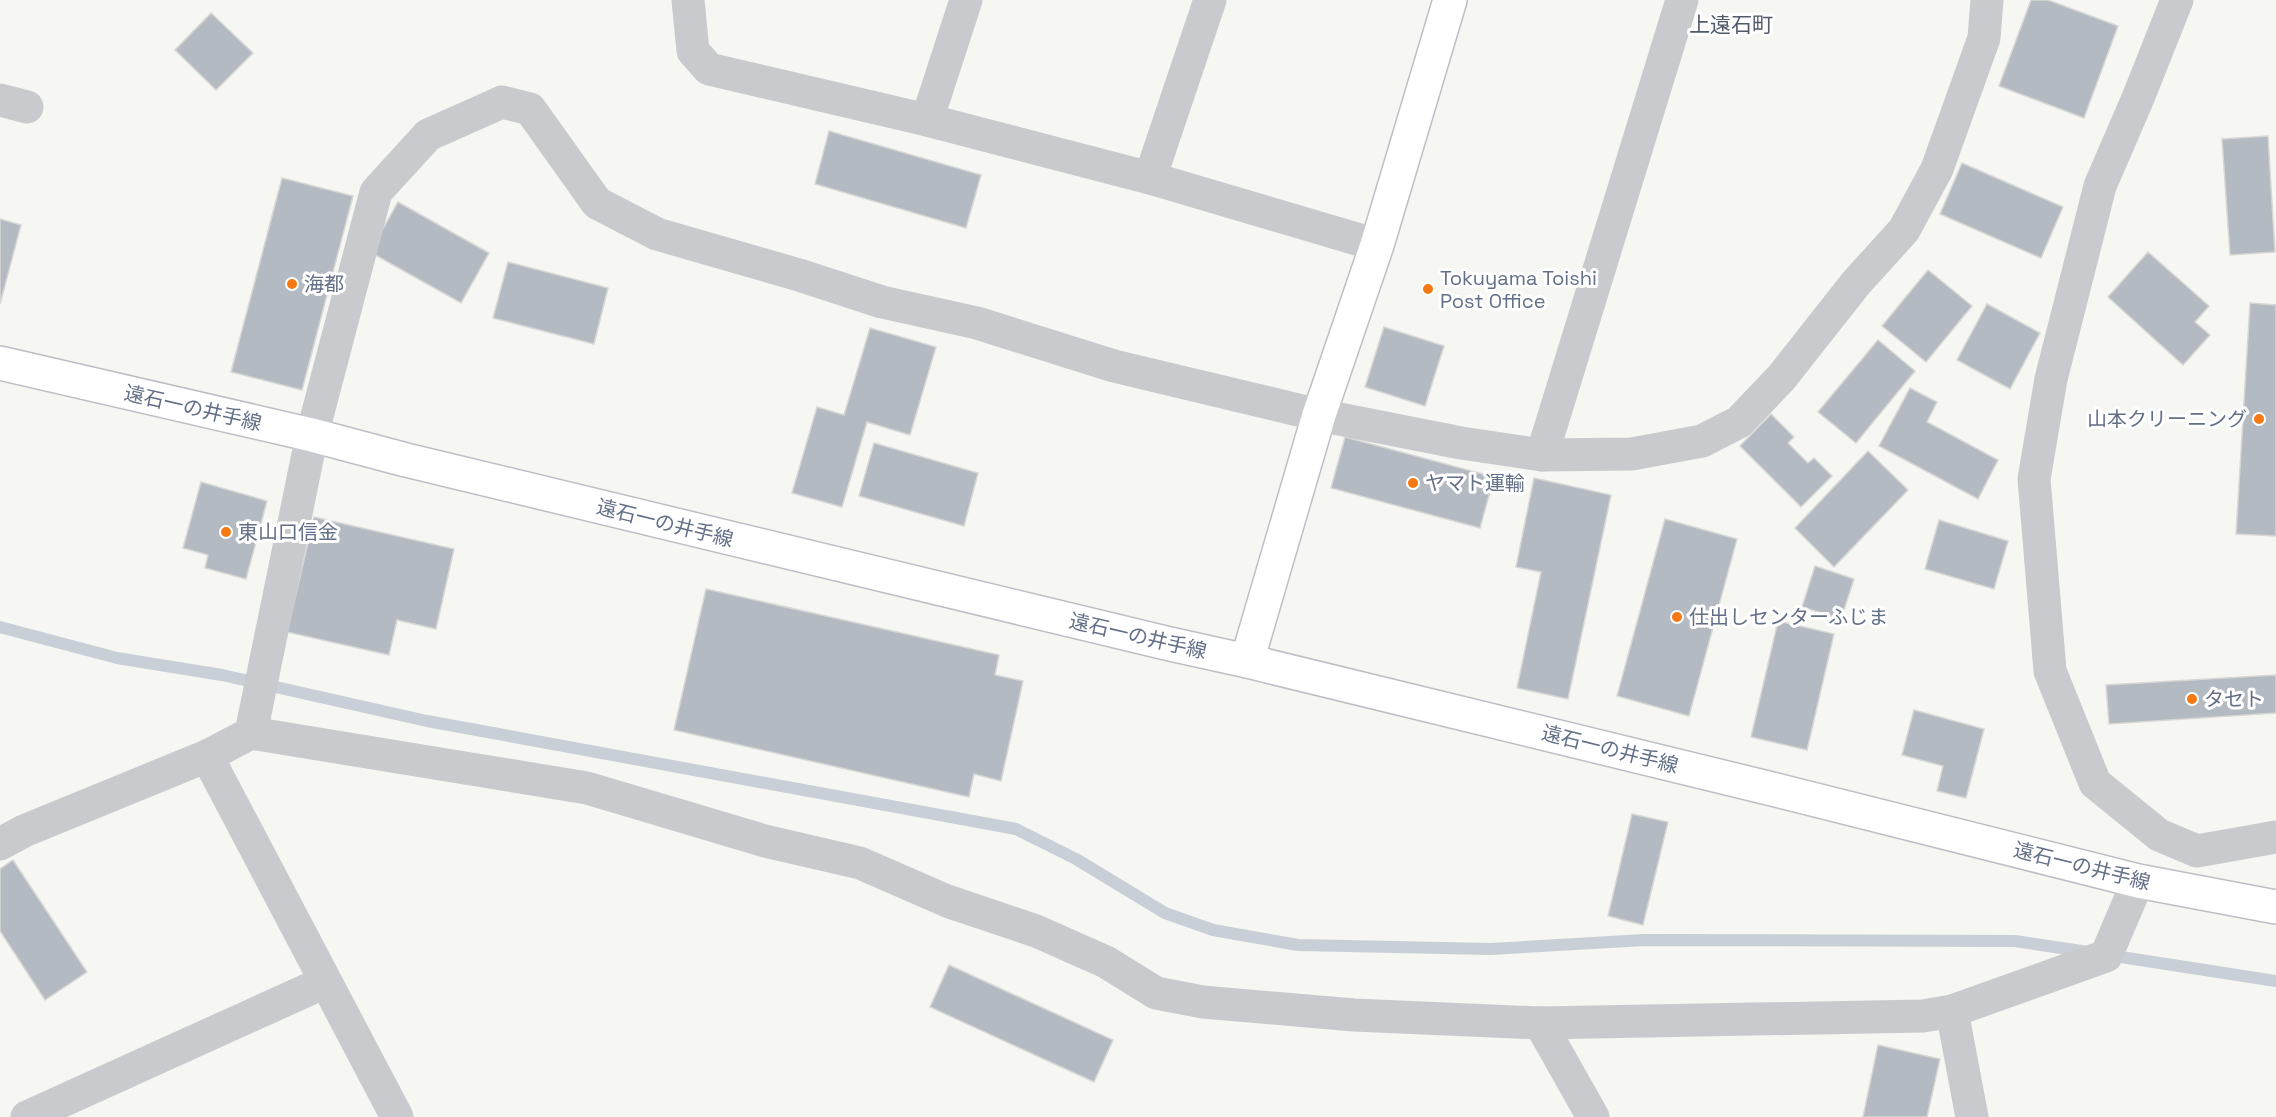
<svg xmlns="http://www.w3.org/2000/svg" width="2276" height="1117" viewBox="0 0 2276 1117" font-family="'Space Grotesk','Noto Sans JP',sans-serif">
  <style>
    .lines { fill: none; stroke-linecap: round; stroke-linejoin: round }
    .stream { stroke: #c8cfd6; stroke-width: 12 }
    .building { fill: #b4bac1; stroke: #d7d8d5; stroke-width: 1.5 }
    .secondary-casing { stroke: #bcbfc5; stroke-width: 36 }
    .street { stroke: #c8cace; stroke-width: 33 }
    .secondary { stroke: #fff; stroke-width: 33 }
    .poi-dot { fill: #f67813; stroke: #fff; stroke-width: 2 }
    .labels { text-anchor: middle; stroke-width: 6; stroke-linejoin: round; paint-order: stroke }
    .poi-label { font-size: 20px; fill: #626f87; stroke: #fff; text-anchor: start }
    .street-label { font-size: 20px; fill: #626f87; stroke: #fff }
    .neighbourhood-label { font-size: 21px; fill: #515a6b; stroke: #fff }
  </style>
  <rect width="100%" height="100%" fill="#f6f6f2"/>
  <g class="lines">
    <!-- stream -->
    <g class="stream">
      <polyline points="0,627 117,658 222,675 427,721 1016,829 1076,859 1165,913 1213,930 1298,945 1491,949 1644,940 2015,941 2088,952"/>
      <polyline points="2108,955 2276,981"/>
    </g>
  </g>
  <!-- building -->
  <g class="building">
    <polygon points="2031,0 2048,0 2118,26 2084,118 1999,86"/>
    <polygon points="211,13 253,53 216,90 175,50"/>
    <polygon points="829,131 981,175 966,228 815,184"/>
    <polygon points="2268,136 2275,252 2230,255 2222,139"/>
    <polygon points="1962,163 2063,207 2041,258 1940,214"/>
    <polygon points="282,178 353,196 302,390 231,372"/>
    <polygon points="398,202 489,253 461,303 370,252"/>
    <polygon points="0,219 21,225 0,304"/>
    <polygon points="2148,252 2209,306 2195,322 2210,335 2183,365 2108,297"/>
    <polygon points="508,262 608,288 594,344 493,318"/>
    <polygon points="1928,270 1972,306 1926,362 1882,326"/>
    <polygon points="2250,303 2276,305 2276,536 2236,534"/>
    <polygon points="1987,304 2040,333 2010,389 1957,360"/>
    <polygon points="1384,327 1444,346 1425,406 1365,387"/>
    <polygon points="870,328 936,347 910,435 867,422 842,507 792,493 817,407 844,415"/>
    <polygon points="1878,340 1915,371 1856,443 1818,412"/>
    <polygon points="1910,388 1937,402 1927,422 1998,460 1978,499 1879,446"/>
    <polygon points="1771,414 1794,437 1788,443 1808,463 1814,458 1832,476 1801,507 1740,446"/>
    <polygon points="1345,437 1494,477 1480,528 1331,488"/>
    <polygon points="874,443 978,473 964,526 859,496"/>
    <polygon points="1868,451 1908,490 1834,567 1795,528"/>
    <polygon points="1534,478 1611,495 1568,699 1517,688 1541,572 1516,567"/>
    <polygon points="201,482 267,501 246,579 205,568 208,555 183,548"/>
    <polygon points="314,517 454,549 436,629 397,620 389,655 287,632"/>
    <polygon points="1665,519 1737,539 1689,716 1617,696"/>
    <polygon points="1939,520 2008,541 1994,589 1925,569"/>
    <polygon points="1815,566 1854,579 1841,619 1802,607"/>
    <polygon points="706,589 999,655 995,675 1023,681 1001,781 974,774 969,797 674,730"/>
    <polygon points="1778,621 1834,634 1807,750 1751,737"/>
    <polygon points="2276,675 2276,713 2109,724 2106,685"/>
    <polygon points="1914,710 1984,729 1966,798 1937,791 1943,766 1902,755"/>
    <polygon points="1632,814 1668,822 1643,925 1608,916"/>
    <polygon points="13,860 87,972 45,1000 0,931 0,869"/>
    <polygon points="949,965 1113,1040 1094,1082 930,1007"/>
    <polygon points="1878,1045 1940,1059 1927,1117 1863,1117"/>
  </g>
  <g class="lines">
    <!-- secondary casing -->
    <g class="secondary-casing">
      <g id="secondary">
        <polyline points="0,363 312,435 406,460 1170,644 1247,661 1772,789 2138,881 2276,907"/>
        <polyline points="1247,661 1319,415 1377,245 1450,0"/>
      </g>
    </g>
    <!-- street -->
    <g class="street">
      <polyline points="688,0 693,51 709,69 927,120 1150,178 1377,245"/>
      <polyline points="2177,0 2138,98 2100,186 2051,379 2034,479 2050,671 2095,783 2159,835 2197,851 2276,837"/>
      <polyline points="0,100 27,107"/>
      <polyline points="927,120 966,0"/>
      <polyline points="1150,178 1210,0"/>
      <polyline points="1542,455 1682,0"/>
      <polyline points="251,733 312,435 376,192 428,135 502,102 530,109 597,203 657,234 799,275 882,302 977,323 1114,366 1319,415 1461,443 1542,455 1632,454 1702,441 1739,422 1781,378 1856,283 1904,230 1937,169 1984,38 1987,0"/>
      <polyline points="207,756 397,1117"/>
      <polyline points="0,844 24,831 207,756 251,733 587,788 765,841 860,863 947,901 1036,931 1106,962 1156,993 1203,1002 1354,1015 1540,1023 1923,1016 1952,1011 2106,956 2138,881"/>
      <polyline points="1952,1011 1972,1117"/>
      <polyline points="1540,1023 1593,1117"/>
      <polyline points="27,1117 325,982"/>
    </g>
    <!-- secondary -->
    <use href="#secondary" class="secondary"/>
  </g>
  <!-- markers -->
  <g class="poi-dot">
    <circle cx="292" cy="284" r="6"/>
    <circle cx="1428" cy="289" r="6"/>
    <circle cx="2259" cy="419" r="6"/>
    <circle cx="1413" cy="483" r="6"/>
    <circle cx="226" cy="532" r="6"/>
    <circle cx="1677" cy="617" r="6"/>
    <circle cx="2192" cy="699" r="6"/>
  </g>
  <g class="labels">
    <!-- poi labels -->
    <g class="poi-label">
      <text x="1440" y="285">Tokuyama Toishi<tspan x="1440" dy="23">Post Office</tspan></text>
      <text x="304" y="291">海都</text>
      <text x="2247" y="426" text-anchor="end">山本クリーニング</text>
      <text x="1425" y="490">ヤマト運輸</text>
      <text x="238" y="539">東山口信金</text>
      <text x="1689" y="624">仕出しセンターふじま</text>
      <text x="2204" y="706">タセト</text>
    </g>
    <!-- street labels -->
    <g class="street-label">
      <text transform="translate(193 408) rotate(13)" y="7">遠石一の井手線</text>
      <text transform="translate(665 523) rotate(14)" y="7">遠石一の井手線</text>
      <text transform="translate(1138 636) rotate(13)" y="7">遠石一の井手線</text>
      <text transform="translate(1610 749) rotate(14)" y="7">遠石一の井手線</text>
      <text transform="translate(2082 866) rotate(14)" y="7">遠石一の井手線</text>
    </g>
    <!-- neighbourhood labels -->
    <g class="neighbourhood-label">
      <text x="1731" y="32">上遠石町</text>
    </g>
  </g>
</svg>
